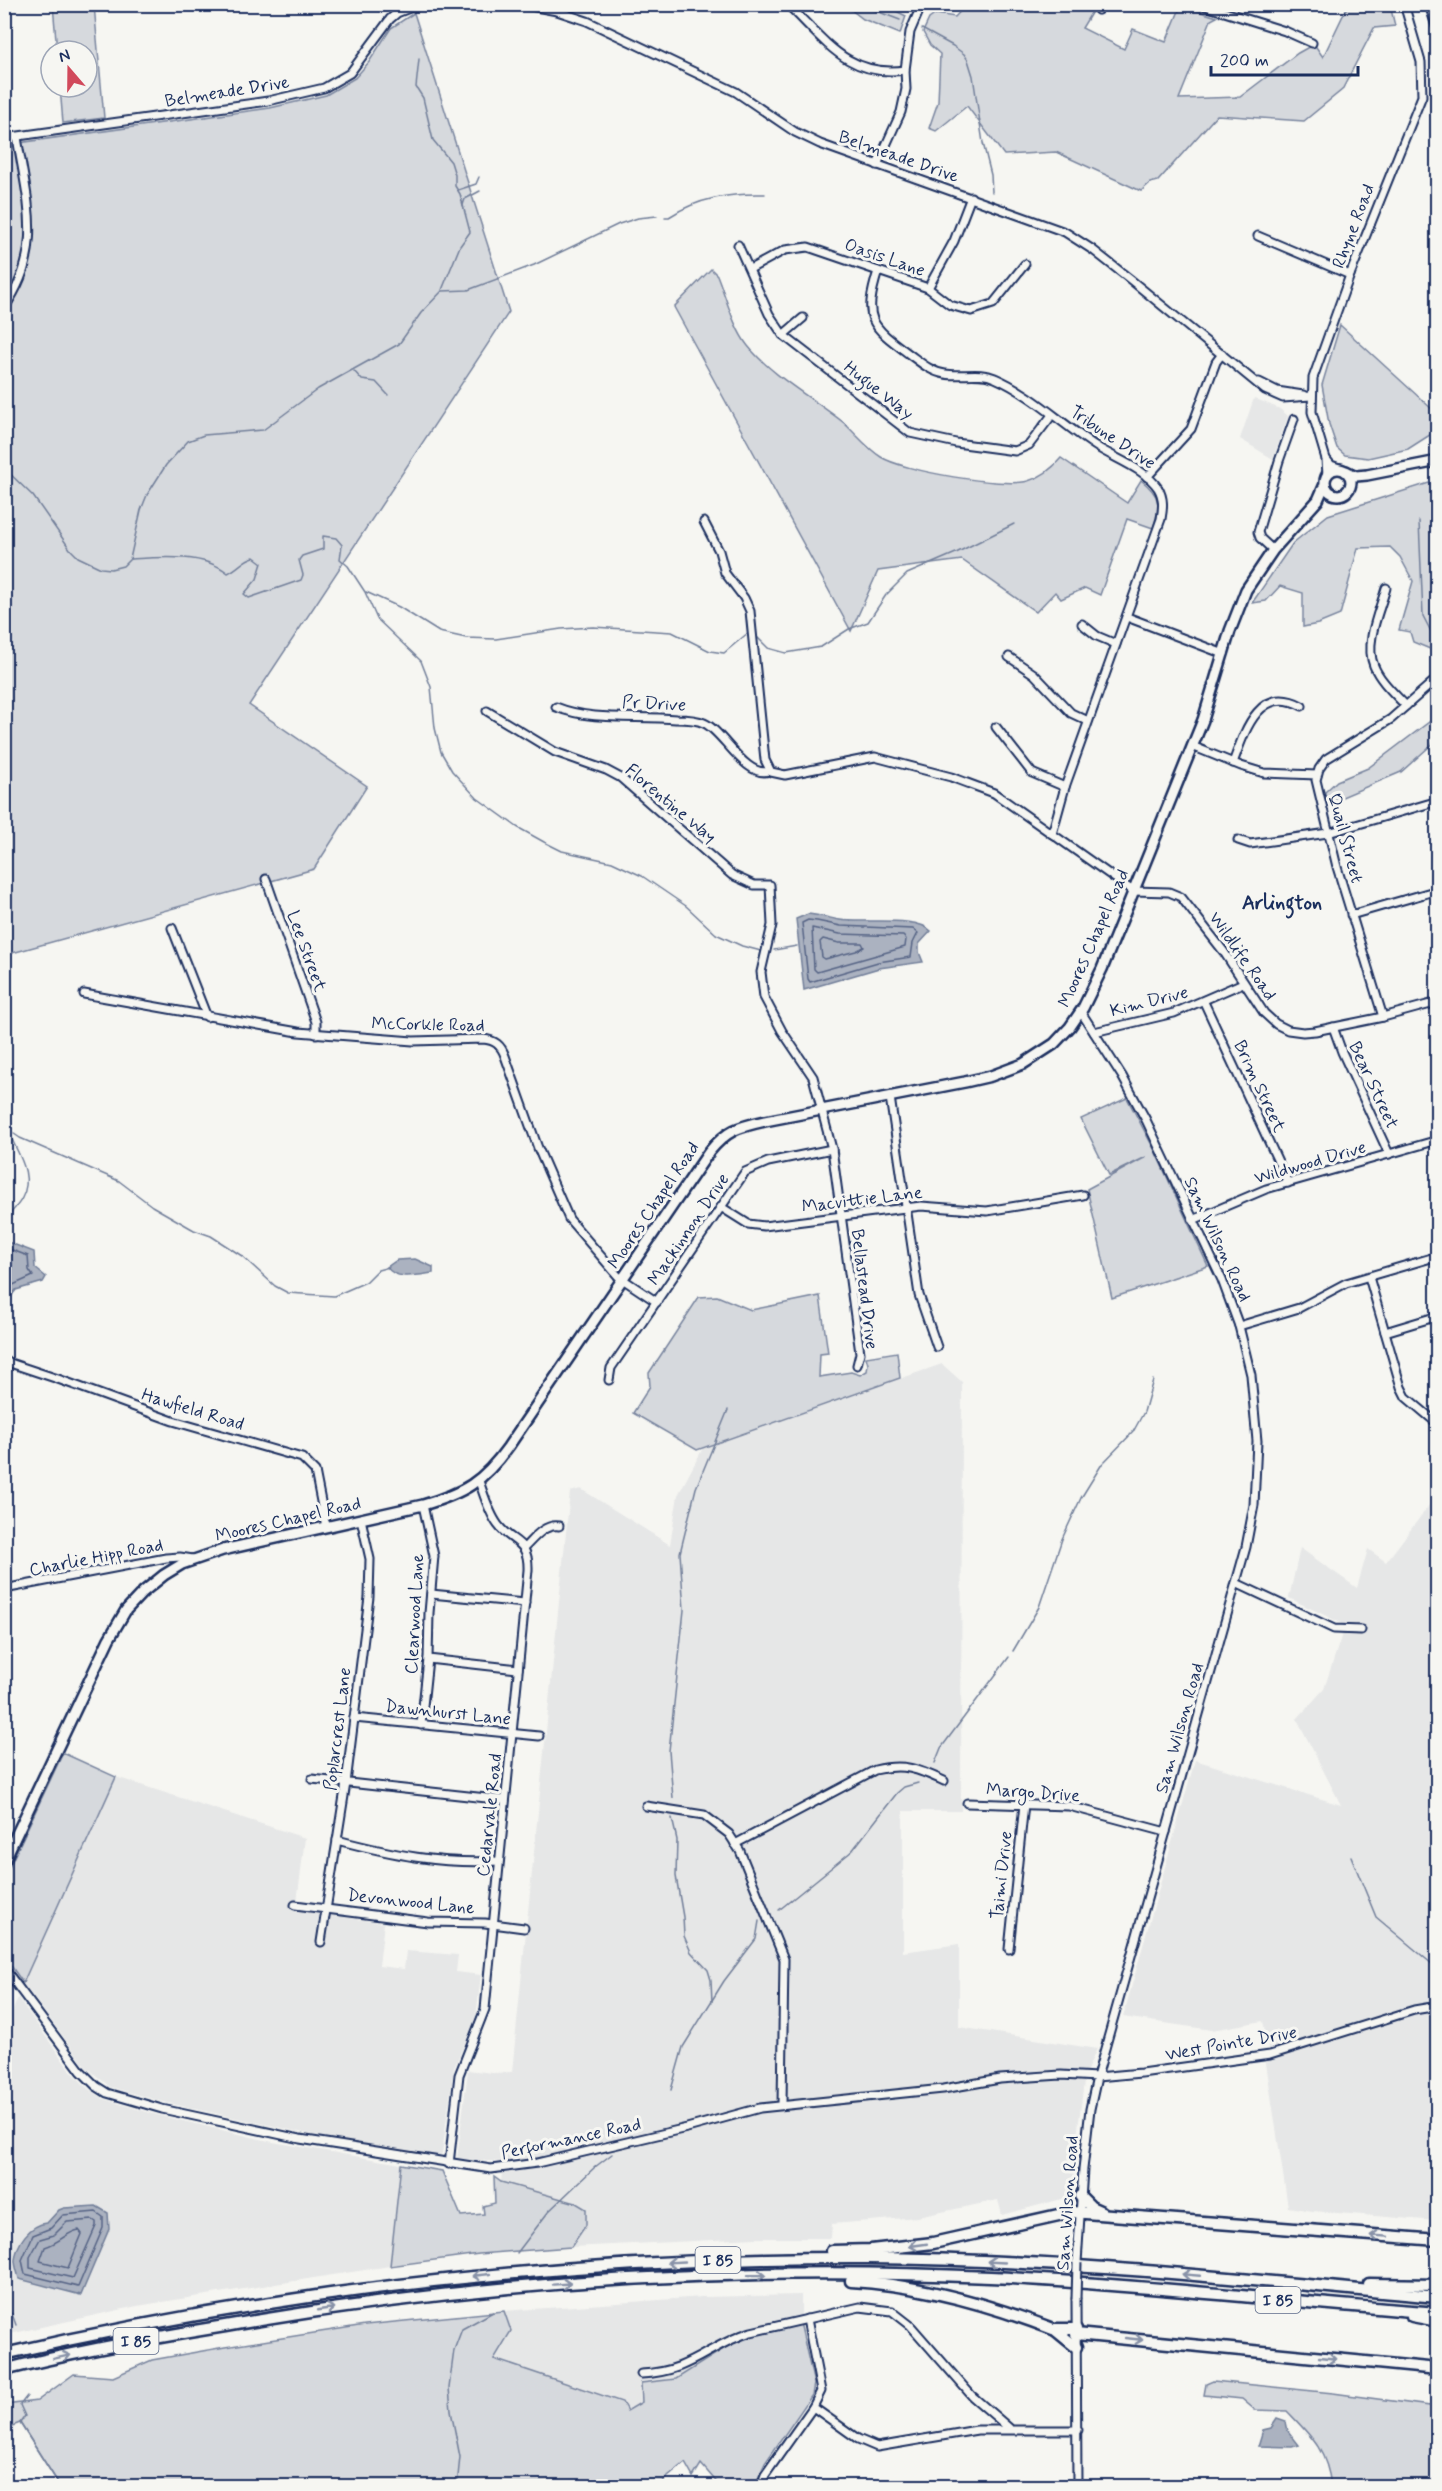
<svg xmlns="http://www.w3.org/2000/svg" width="1442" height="2491" viewBox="0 0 1442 2491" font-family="Mynerve,sans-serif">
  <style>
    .built { fill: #e6e7e7 }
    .green { fill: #d6d9dd; stroke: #78849e; stroke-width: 1.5 }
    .water { fill: #abb2c0; stroke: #717e99; stroke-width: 1.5 }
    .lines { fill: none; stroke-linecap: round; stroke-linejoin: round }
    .shore { stroke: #556385; stroke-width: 1.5 }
    .stream { stroke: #717e99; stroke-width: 1.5 }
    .minor-casing { stroke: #1b2f5e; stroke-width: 11 }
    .major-casing { stroke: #1b2f5e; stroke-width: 14 }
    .highway-casing { stroke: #1b2f5e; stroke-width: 15 }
    .minor { stroke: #f6f6f2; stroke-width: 7 }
    .major { stroke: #f6f6f2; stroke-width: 9 }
    .highway { stroke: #f6f6f2; stroke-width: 10 }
    .minor-bridge-casing { stroke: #1b2f5e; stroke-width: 11; stroke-linecap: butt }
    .minor-bridge { stroke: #f6f6f2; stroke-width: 7 }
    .oneway { stroke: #8892a8 }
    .labels { text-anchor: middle; stroke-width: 6; stroke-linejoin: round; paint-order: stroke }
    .shield { fill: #f6f6f2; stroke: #5d6b8a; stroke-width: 1.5 }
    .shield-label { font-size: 16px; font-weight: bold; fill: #1b2f5e }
    .street-label { font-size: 18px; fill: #1b2f5e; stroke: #f6f6f2 }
    .neighbourhood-label { font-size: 20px; font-weight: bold; fill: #1b2f5e; stroke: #f6f6f2 }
  </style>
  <rect width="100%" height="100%" fill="#f6f6f2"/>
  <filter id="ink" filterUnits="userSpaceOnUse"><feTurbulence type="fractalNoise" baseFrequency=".0167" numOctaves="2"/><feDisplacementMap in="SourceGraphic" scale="12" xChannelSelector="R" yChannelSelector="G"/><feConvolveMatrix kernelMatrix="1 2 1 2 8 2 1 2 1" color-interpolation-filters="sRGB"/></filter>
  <g filter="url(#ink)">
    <!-- built -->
    <g class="built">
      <polygon points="1254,398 1280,409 1288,416 1273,459 1240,439"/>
      <polygon points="942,1364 962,1382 961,1811 903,1811 903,1952 959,1944 959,2027 1097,2049 1088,2068 1084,2082 1075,2152 1073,2196 1002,2215 998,2200 918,2217 832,2224 831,2238 755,2238 571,2247 586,2225 576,2203 501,2182 503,2162 457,2159 468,2070 493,2073 512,2072 570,1492 581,1489 670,1545 678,1495 703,1448"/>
      <polygon points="1437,1495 1437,2221 1313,2211 1288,2207 1266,2063 1268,2046 1263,2021 1212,2030 1123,2017 1195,1760 1341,1805 1297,1719 1324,1689 1345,1625 1289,1598 1300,1548 1357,1588 1368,1549 1386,1562"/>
      <polygon points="116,1777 305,1838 296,1910 384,1923 379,1966 404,1969 406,1951 458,1955 456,1972 481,1975 476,2017 454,2068 442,2153 439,2156 322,2137 163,2102 110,2087 86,2067 23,1983"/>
      <polygon points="18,1998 67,2066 87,2088 104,2099 154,2114 273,2142 401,2164 390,2266 137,2306 5,2335 4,2030"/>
      <polygon points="801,2295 801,2317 744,2336 676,2379 641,2383 642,2402 627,2412 494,2359 511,2331 504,2311 702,2297"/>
    </g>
    <!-- green -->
    <g class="green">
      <polygon points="53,5 94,5 104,118 63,123 60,87 87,87 87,51 57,51"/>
      <polygon points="845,5 884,5 906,16 900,34 863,19"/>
      <polygon points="966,5 1096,5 1082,28 1124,49 1133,29 1166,42 1181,6 1217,17 1211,20 1179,99 1240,97 1298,53 1314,44 1323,57 1348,5 1390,5 1395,26 1374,28 1342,90 1304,121 1217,115 1158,181 1150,183 1141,191 1056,152 1004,155 967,106 936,131 929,128 938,102 940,54 930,45 923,32 929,19 936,14 955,17"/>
      <polygon points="414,13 509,312 249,705 367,786 314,869 5,955 4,145 270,108 326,95 355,78 369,62 391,28"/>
      <path d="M711,269L717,275C726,297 733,327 748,346C772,376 814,399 844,423C856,434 867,448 881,457C903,471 1003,488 1028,481C1042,477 1052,469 1061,458L1127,503L1141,480C1161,496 1161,504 1153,528L1127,519L1100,595L1085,588L1061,599L1055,592L1036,612L962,560L878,571L851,631L674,307Z"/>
      <polygon points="1340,325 1433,410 1433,433 1408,449 1368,458 1345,455 1337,448 1329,424 1322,385"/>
      <polygon points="1429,483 1437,485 1437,657 1430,649 1413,642 1410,632 1399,630 1413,581 1400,557 1390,547 1358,548 1340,615 1318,624 1303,627 1303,593 1280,586 1266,601 1252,603 1293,543 1328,515"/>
      <polygon points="1437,716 1437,740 1401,772 1326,804 1325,792 1337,781 1368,768"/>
      <polygon points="1127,1098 1155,1151 1208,1266 1112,1298 1087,1189 1146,1157 1109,1175 1081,1119"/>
      <polygon points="717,1296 751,1310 820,1296 828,1353 820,1354 819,1377 851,1372 860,1375 867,1371 868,1364 866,1357 897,1352 900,1378 697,1450 633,1413 650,1386 649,1373 699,1297"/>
      <polygon points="63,1753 116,1777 23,1983 5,1957 5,1876"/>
      <polygon points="401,2164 442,2171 461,2216 484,2214 483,2206 495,2203 494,2177 501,2182 576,2203 586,2209 586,2225 571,2247 479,2254 390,2266"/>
      <polygon points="504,2311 511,2331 494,2359 622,2402 627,2411 642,2402 641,2383 676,2379 744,2336 800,2322 814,2384 812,2395 765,2463 755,2485 720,2486 701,2464 693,2477 685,2463 657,2486 60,2486 20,2423 5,2429 5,2405 37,2401 74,2374 113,2377 152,2360 225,2347 365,2325"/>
      <path d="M1213,2381L1333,2393L1437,2407V2486H1331C1327,2450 1311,2436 1287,2411L1255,2410L1242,2399L1204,2395L1206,2384Z"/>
    </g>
    <!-- water -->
    <g class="water">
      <path d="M808,914C819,915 829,918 840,920C862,924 917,915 931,931L919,944V952L923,962L879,968L804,990L796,919Z"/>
      <polygon points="5,1241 34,1252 35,1268 46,1277 43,1282 16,1290 5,1304"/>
      <path d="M415,1259L433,1267V1273C419,1275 395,1281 387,1267L397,1260Z"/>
      <path d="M96,2206L108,2213L109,2229L81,2295L19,2279C18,2273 15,2267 15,2260C17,2243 29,2225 47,2223L59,2210L64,2208Z"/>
      <polygon points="1277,2419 1286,2422 1288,2431 1299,2445 1292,2447 1258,2446 1263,2430 1271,2428"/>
    </g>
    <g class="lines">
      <!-- shore -->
      <g class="shore">
        <polygon points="817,921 841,926 913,929 918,933 913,943 911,957 878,962 810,982 808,979 802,923 808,920"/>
        <polygon points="812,928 840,934 903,936 906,939 905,947 817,972 814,969"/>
        <polygon points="823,939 839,943 862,943 864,947 856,951 825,959 822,957 820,942"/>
        <polyline points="4,1247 28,1256 29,1270 33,1276 13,1285 4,1293"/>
        <polygon points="96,2212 103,2217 103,2228 78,2287 25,2274 22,2260 33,2235 51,2228 63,2215"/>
        <polygon points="93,2220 96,2222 96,2226 73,2278 30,2268 30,2257 40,2239 54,2235 67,2222"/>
        <path d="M79,2230L82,2234L68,2268L40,2261L45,2247C60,2243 68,2231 79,2230Z"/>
      </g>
      <!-- stream -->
      <g class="stream">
        <polyline points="858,4 900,20"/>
        <polyline points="922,29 953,46 964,54 968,60 973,76 983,143 991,175 992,192"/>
        <polyline points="419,59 416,87 423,98 433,140 451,162 455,175 455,186 460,194 470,232 460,246 442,290"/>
        <polyline points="458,190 476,184 479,177"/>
        <polyline points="463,205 465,199 480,191"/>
        <path d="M665,217H669C698,198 730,193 765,194"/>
        <polyline points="354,371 362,380 376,382 388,395"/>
        <polyline points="4,468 33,496 70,549 78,557 101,568 111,569 123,566 130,559 141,510 147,495 166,465 188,441 204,435 263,430 318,389 399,344 421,313 442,291 468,290 534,265 619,224 638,218 657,216"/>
        <polyline points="1419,521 1423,616 1438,645"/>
        <path d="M130,559C161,557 204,553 228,573C239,568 244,559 254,557L262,563L257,579L244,594L249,598L301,580L303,575L299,560L302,556L323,549V536L336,538L342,545L340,559L348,566L365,592L377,619L421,661L431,687L435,728L441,752L452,771L477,798L517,827L544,842L562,851L612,862L642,876L686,906L716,934L742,946L761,951"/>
        <polyline points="366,592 399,607 439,632 466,638 496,639 561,629 593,627 672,632 710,651 724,653 749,632"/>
        <polyline points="755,635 768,648 786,653 821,647 849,629 868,622 886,595 907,574 956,553 1014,524"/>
        <polyline points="774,950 797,946"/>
        <polyline points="4,1127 20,1138 119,1181 152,1206 194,1230 211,1236 242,1256 275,1286 288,1293 334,1296 366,1282 378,1270 389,1267"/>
        <path d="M4,1222C9,1213 18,1207 22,1198C35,1174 16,1152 8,1130"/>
        <polyline points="1013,1651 1039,1607 1062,1539 1081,1498 1102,1464 1133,1432 1144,1412 1153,1380"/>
        <polyline points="935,1763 941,1748 1009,1657"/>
        <polyline points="673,1798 669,1751 684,1610 680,1553 696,1488 728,1410"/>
        <polyline points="672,1818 677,1840 676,1876 683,1917 684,1936 691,1952 708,1970 711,1980 712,2002"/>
        <polyline points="1351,1856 1376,1917 1438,1969"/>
        <polyline points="779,1910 852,1851 897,1793 904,1787 918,1783"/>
        <polyline points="671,2090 683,2047 724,1981 756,1939 759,1921"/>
        <polyline points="517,2253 549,2211 595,2167 612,2154"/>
        <polyline points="4,2306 12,2314 16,2325"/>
        <polyline points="27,2396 20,2405 25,2416 20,2423 60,2486"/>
        <polyline points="457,2486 460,2457 451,2411 449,2388 454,2350 462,2329 493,2312"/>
      </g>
      <!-- minor casing -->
      <g class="minor-casing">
        <g id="minor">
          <polyline points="520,4 557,11 587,21 736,92 795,132 820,144 1065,232 1093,250 1131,280 1265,390 1283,398 1311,396"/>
          <path d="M787,4C825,40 848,78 905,70"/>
          <polyline points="1199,4 1285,31 1312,43"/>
          <polyline points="1098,10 1101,4"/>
          <polyline points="4,138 268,101 324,88 350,73 390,19 397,13 420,4"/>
          <polyline points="877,165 901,112 906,89 905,70 910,32 922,4"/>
          <polyline points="1258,236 1350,275"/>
          <polyline points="738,245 769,314 783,335 910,433 956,443 1015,451 1029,445 1052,415"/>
          <polyline points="750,269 785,250 808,247 928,288 950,305 971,311 993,304 1025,264"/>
          <path d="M878,271C863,320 870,325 909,354C920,362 931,372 945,374C961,377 980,371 995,378C1032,394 1063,425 1097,447C1116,459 1145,469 1158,488C1164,498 1163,508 1161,519L1065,787L1052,834"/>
          <polyline points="928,288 954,241 971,197"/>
          <path d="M4,308C45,251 27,201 17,137"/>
          <polyline points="783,335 803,318"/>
          <polyline points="1259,382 1277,391 1303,395"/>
          <polyline points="1326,459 1331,465 1342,469"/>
          <polyline points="1327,476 1326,459 1312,412 1313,378 1350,275 1422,96 1421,62 1404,4"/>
          <polyline points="1147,477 1191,429 1216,362 1222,354"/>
          <polyline points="704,522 719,551 725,573 744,598 750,611 765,760 771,772 785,775 875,757 951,777 994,793 1133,891 1169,892 1181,897 1224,952 1264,1013 1276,1024 1288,1030 1303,1032 1315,1031 1383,1017 1438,1002"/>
          <polyline points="1273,550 1260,538 1258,532 1279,461 1294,419"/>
          <path d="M1386,588C1380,610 1364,643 1374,666C1380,681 1395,694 1406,706"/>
          <polyline points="1127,617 1224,654"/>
          <polyline points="1082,624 1097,636 1116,644"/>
          <polyline points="1009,657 1034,674 1071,713 1088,721"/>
          <path d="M556,707C593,722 637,715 676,719C685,719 696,719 704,723C722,730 746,779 769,771"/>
          <polyline points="487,711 555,752 606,770 621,778 732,875 754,885 770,885 772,925 761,972 764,997 782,1031 813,1077 832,1149 860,1353 857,1365"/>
          <polyline points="996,727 1032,773 1065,787"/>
          <polyline points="1192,746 1241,766 1264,773 1317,775"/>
          <path d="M1233,763C1244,733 1259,683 1302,706"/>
          <polyline points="1238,840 1250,844 1328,833 1438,801"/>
          <polyline points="266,879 316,1022 316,1034"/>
          <polyline points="1351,915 1438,890"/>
          <polyline points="172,928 207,1017"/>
          <path d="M84,994L298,1032L413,1041L483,1039C495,1040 501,1045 505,1056L538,1148L569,1219L618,1276L657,1302"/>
          <polyline points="1204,1002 1288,1183"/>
          <polyline points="1383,1017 1337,867 1316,780 1319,769 1326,759 1391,719 1432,683"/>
          <polyline points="1333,1027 1342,1052 1389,1154"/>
          <polyline points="1094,1032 1174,1013 1243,983"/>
          <polyline points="890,1097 919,1295 937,1347"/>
          <polyline points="721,1207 748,1224 764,1226 921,1206 987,1211 1083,1195"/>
          <polyline points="1193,1220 1266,1189 1438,1140"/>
          <polyline points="1369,1277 1401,1387 1406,1397 1438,1424"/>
          <polyline points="1239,1326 1299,1308 1346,1283 1438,1256"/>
          <polyline points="1385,1332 1438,1316"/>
          <polyline points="4,1361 58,1379 173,1421 302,1458 315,1471 326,1527"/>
          <polyline points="609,1380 611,1368 745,1172 768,1162 832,1149"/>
          <path d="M524,1548C534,1538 544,1524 559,1526"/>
          <polyline points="1236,1583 1334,1629 1361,1630"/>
          <polyline points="4,1589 166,1558 180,1557 193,1559"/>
          <polyline points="431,1594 525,1603"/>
          <polyline points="428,1659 518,1669"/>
          <polyline points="354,1718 539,1736"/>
          <polyline points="421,1725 428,1659 429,1613 434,1556 423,1505"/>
          <polyline points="312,1779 505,1800"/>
          <polyline points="967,1803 1069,1806 1166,1832"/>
          <polyline points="646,1806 704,1815 729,1834 740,1851 784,1959 782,2105"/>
          <path d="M337,1840C390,1854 443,1865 499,1861"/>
          <path d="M735,1844L875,1770C904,1763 918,1769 944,1781"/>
          <polyline points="295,1905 428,1922 485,1923 524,1928"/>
          <polyline points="321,1942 346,1783 369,1597 370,1559 361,1519"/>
          <polyline points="1009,1949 1024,1804"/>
          <polyline points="4,1968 81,2071 96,2086 107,2093 162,2109 300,2139 491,2169 537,2163 687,2128 760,2108 943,2089 1000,2079 1061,2075 1097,2077 1141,2073 1270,2055 1414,2010 1438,2006"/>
          <path d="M449,2164L459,2075L485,2009L528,1570C529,1539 512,1544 498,1525C489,1513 484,1495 479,1481"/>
          <polyline points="1077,2263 1083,2169 1090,2109 1097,2077 1246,1547 1254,1505 1257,1441 1251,1375 1239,1326 1222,1280 1146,1120 1122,1076 1081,1012"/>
          <polyline points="1076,2299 1077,2486"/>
          <path d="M641,2374C692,2372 708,2345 751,2332L860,2307L892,2311L910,2325L972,2396L1009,2428"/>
          <polyline points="813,2407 858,2439 877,2447 977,2430 1078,2430"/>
          <polyline points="761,2486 765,2475 813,2407 821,2391 807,2319"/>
        </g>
      </g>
      <!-- major casing -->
      <g class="major-casing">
        <g id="major">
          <circle cx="1338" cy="482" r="13"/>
          <polyline points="1346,471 1356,476 1367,475 1438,461"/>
          <path d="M4,1861L109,1639L126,1610L143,1592L164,1575L182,1564L223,1550L423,1505C464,1493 483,1482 508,1447L709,1152C727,1130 738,1127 765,1121L965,1082L991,1076L1023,1064L1054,1044L1070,1027L1083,1008L1102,969L1203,720L1230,631L1246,590L1273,550L1318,500L1325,484"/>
        </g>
      </g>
      <!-- highway casing -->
      <g class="highway-casing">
        <g id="highway">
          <polyline points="1431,4 1438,26"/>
          <polyline points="1080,2196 1091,2207 1102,2212"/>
          <polyline points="832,2251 871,2250 933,2243 1072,2212 1438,2240"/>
          <path d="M851,2281C921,2285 988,2304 1053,2329H1076"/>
          <polyline points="1369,2284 1438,2285"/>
          <polyline points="1412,2316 1438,2321"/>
          <polyline points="1054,2329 1076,2347"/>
          <polyline points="1076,2334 1438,2369"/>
          <path d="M4,2354C287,2289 576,2257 867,2258C1057,2259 1248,2280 1438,2297"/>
          <path d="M4,2370C77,2351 151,2338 225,2326C476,2282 734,2265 990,2277C1139,2284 1288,2302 1438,2313"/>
        </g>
      </g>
      <!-- minor -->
      <use href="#minor" class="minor"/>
      <!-- major -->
      <use href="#major" class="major"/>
      <!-- highway -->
      <use href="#highway" class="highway"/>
      <!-- minor-bridge casing -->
      <g class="minor-bridge-casing">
        <polyline id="minor-bridge" points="1076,2299 1077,2263"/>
      </g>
      <!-- minor-bridge -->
      <use href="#minor-bridge" class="minor-bridge"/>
    </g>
    <!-- one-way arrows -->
    <defs><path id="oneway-shaft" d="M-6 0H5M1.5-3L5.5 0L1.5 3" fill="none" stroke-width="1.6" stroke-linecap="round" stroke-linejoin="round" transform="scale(1.5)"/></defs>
    <g class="oneway">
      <use href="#oneway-shaft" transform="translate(1379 2236) rotate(-176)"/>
      <use href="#oneway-shaft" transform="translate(918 2245) rotate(172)"/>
      <use href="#oneway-shaft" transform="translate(676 2262) rotate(177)"/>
      <use href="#oneway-shaft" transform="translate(996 2262) rotate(-177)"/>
      <use href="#oneway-shaft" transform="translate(481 2275) rotate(174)"/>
      <use href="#oneway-shaft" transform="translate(757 2275) rotate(-1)"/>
      <use href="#oneway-shaft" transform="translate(1191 2275) rotate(-175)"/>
      <use href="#oneway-shaft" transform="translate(562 2284) rotate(-4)"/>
      <use href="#oneway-shaft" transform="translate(326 2309) rotate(-8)"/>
      <use href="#oneway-shaft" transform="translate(1134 2339) rotate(6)"/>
      <use href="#oneway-shaft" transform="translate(62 2357) rotate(-12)"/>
      <use href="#oneway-shaft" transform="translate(1328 2358) rotate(6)"/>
    </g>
  </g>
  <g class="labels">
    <!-- shield labels -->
    <g class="shield">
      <rect x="695.5" y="2247" width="45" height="26" rx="4.5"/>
      <rect x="1255.5" y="2287" width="45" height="26" rx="4.5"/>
      <rect x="113.5" y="2328" width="45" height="26" rx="4.5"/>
    </g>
    <g class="shield-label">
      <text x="718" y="2266">I 85</text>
      <text x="1278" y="2306">I 85</text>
      <text x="136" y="2347">I 85</text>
    </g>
    <!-- street labels -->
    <g class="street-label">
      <text transform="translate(227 91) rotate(-9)" y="6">Belmeade Drive</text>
      <text transform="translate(899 156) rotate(19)" y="6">Belmeade Drive</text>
      <text transform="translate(1353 226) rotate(-69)" y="6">Rhyne Road</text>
      <text transform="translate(885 257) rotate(19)" y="6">Oasis Lane</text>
      <text transform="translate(879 390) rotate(38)" y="6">Hugue Way</text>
      <text transform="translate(1113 437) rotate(34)" y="6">Tribune Drive</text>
      <text transform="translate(654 703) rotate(3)" y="6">Pr Drive</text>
      <text transform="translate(671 803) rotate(40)" y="6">Florentine Way</text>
      <text transform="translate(1346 838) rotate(75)" y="6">Quail Street</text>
      <text transform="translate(1093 938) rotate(-66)" y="6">Moores Chapel Road</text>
      <text transform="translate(307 951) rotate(70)" y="6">Lee Street</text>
      <text transform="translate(1243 956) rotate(55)" y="6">Wildlife Road</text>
      <text transform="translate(1149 1001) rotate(-14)" y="6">Kim Drive</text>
      <text transform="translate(428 1024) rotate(1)" y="6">McCorkle Road</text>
      <text transform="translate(1374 1085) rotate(65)" y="6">Bear Street</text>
      <text transform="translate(1260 1086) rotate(65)" y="6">Brim Street</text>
      <text transform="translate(1310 1162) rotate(-16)" y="6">Wildwood Drive</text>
      <text transform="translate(862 1199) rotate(-7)" y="6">Macvittie Lane</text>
      <text transform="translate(653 1205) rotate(-56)" y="6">Moores Chapel Road</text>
      <text transform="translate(688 1229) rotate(-56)" y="6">Mackinnon Drive</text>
      <text transform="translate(1218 1239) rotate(65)" y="6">Sam Wilson Road</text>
      <text transform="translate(865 1289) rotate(83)" y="6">Bellastead Drive</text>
      <text transform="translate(193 1409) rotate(17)" y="6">Hawfield Road</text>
      <text transform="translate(288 1519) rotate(-13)" y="6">Moores Chapel Road</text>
      <text transform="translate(96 1557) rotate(-11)" y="6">Charlie Hipp Road</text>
      <text transform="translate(414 1614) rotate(-87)" y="6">Clearwood Lane</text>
      <text transform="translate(448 1712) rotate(6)" y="6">Dawnhurst Lane</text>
      <text transform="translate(1179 1728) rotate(-74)" y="6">Sam Wilson Road</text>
      <text transform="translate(337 1729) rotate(-83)" y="6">Poplarcrest Lane</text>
      <text transform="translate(1033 1792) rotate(4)" y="6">Margo Drive</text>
      <text transform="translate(489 1815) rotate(-84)" y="6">Cedarvale Road</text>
      <text transform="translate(1001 1875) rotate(-84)" y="6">Taimi Drive</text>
      <text transform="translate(411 1901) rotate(6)" y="6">Devonwood Lane</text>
      <text transform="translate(1231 2043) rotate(-10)" y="6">West Pointe Drive</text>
      <text transform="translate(571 2138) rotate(-12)" y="6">Performance Road</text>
      <text transform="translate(1067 2203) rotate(-86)" y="6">Sam Wilson Road</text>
    </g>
    <!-- neighbourhood labels -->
    <g class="neighbourhood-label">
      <text x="1282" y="909">Arlington</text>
    </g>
  </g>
  <!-- margin -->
  <rect width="1442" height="2491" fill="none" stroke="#f6f6f2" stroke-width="24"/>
  <rect x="12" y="12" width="1418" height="2467" fill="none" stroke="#1b2f5e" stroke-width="2" filter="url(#ink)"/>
  <!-- north arrow -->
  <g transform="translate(69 69) rotate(340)"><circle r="28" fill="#f6f6f2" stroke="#9ea6b7" stroke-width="1.5"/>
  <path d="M0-4.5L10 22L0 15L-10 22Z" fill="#d1495b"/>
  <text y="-9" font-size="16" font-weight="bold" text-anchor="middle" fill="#1b2f5e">N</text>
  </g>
  <!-- scale -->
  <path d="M1211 66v9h147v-9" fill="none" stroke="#1b2f5e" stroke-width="3"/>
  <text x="1220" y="66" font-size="18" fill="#1b2f5e" stroke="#f6f6f2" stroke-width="4.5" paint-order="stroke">200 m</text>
</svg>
